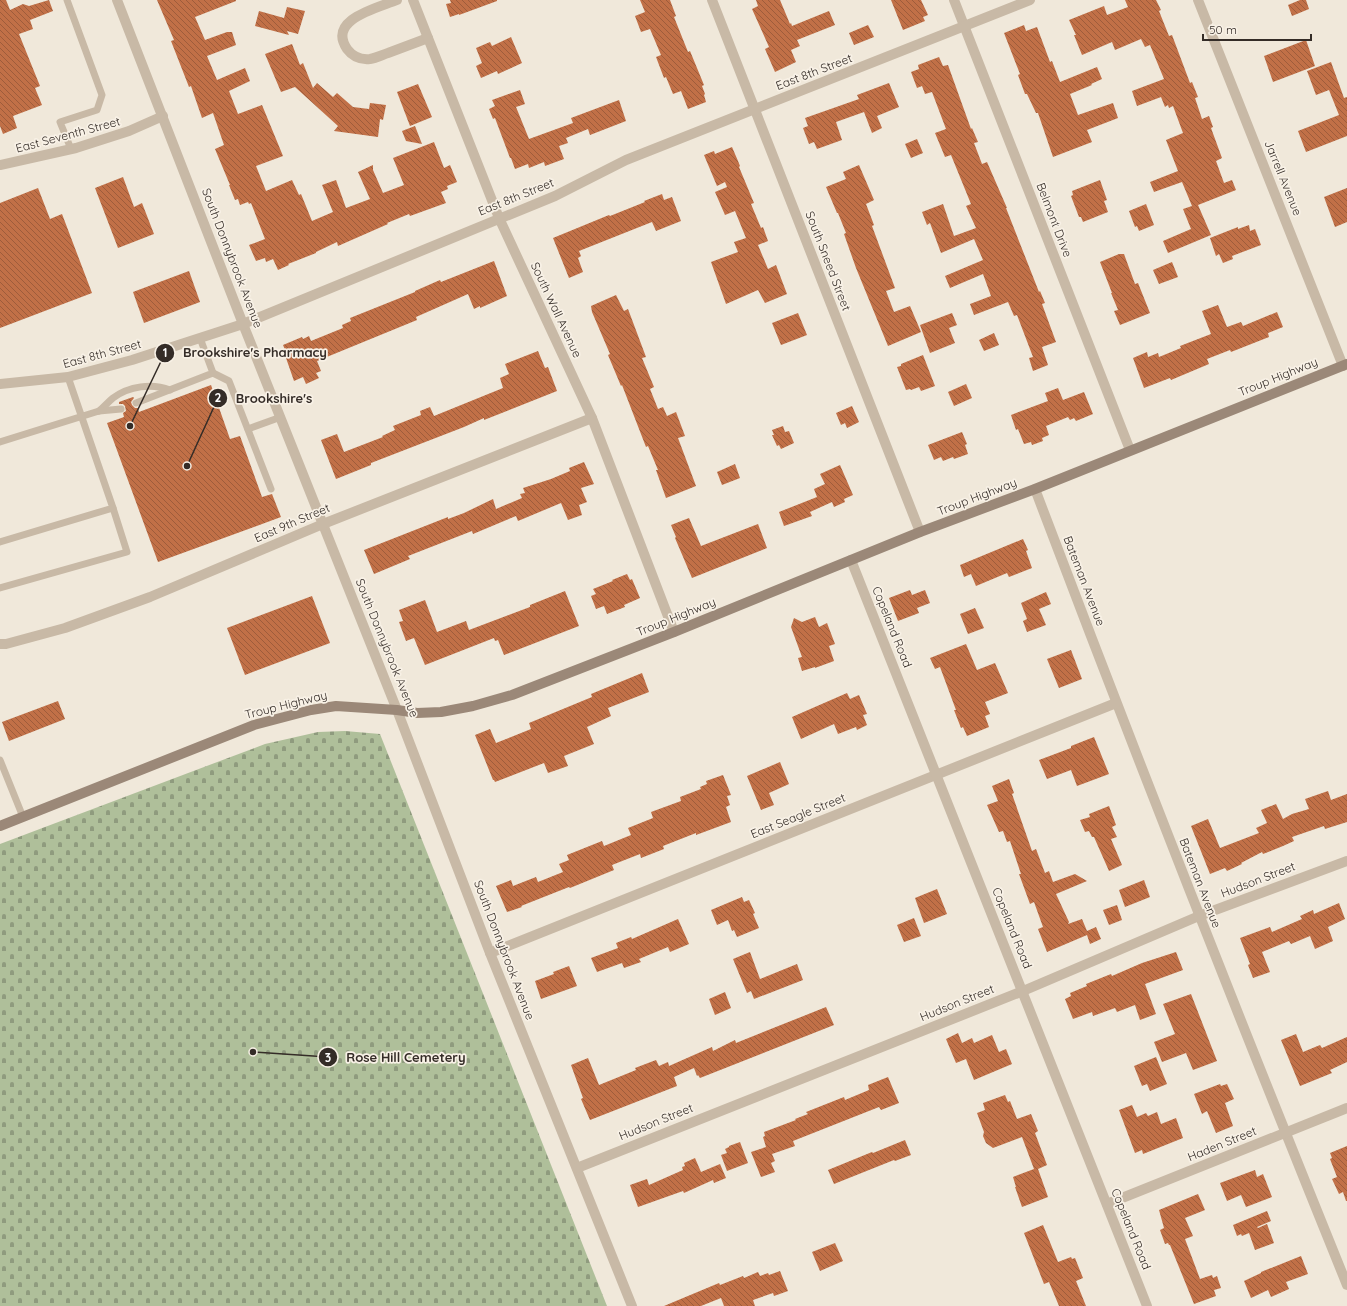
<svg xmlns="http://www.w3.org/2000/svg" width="1347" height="1306" viewBox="0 0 1347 1306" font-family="Quicksand,sans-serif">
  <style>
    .cemetery { fill: url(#cemetery-stones) }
    .building { fill: url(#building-back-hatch) }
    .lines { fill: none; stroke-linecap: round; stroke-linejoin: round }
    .service { stroke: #c8b9a6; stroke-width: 7 }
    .minor { stroke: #c8b9a6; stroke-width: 10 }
    .tertiary { stroke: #c8b9a6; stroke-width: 10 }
    .secondary { stroke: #9b8878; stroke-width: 10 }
    .labels { text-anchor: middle; stroke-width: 3.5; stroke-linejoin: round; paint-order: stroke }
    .street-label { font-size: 12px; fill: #342c27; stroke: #f8f1e6 }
    .leader { fill: none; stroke: #342c27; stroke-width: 1.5 }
    .callout-dot { fill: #342c27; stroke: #f8f1e6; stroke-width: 1.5 }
    .mark-label { font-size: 12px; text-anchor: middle; font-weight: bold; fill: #fff }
    .callout-label { font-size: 13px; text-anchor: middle; font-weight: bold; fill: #342c27; stroke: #f8f1e6; stroke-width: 3.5; stroke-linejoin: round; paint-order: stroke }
  </style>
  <defs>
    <pattern id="cemetery-stones" width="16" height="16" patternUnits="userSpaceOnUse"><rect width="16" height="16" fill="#afbf9a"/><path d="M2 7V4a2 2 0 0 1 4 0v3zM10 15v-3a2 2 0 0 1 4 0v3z" fill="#8f9b7e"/></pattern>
    <pattern id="building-back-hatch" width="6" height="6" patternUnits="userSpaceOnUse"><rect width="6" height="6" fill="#c17047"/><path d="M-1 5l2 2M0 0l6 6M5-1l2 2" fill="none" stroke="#9e5c3b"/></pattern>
  </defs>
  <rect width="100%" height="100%" fill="#f0e8da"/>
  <!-- cemetery -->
  <polygon class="cemetery" points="345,731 380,734 607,1306 0,1306 0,844 265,744 318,732"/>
  <!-- building -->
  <g class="building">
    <polygon points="0,0 6,0 10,10 23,4 29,6 49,0 53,11 30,20 33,29 19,34 40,86 35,88 42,105 13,116 17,128 3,134 0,126"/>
    <polygon points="157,0 236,0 236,1 195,17 205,40 227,32 232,32 236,45 207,56 217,80 245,68 250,81 229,91 238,114 262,105 283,156 256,166 266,191 292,180 299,195 301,194 312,221 333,212 322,185 336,180 346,208 370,199 358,172 373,165 373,170 383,193 404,185 393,158 434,142 444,168 450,165 457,182 447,186 448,189 441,192 446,203 410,216 409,214 387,223 388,224 338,246 337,242 316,252 316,253 288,264 289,265 278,270 273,259 266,262 265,258 256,261 249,245 265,239 251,203 249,204 248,202 240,205 238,199 235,200 229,185 230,185 215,149 224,145 213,113 202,118 191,86 189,87 171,41 174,40"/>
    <polygon points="450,0 497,0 497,1 459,15 459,14 450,17 446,4 451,3"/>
    <polygon points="640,0 670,0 676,16 674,17 688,52 690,51 704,85 702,86 705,94 704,95 706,102 688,109 681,91 673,94 666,77 664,78 656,57 661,55 650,29 641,32 635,16 645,12"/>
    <polygon points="756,0 780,0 790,24 791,23 792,26 829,11 835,25 797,40 800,46 791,50 796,62 775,72 765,49 769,47 752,9 758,6"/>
    <polygon points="891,0 921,0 928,15 923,17 925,21 903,30"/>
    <polygon points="1125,0 1156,0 1161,10 1159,11 1169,36 1172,35 1190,83 1192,82 1198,97 1195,98 1202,119 1209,116 1213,127 1211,128 1222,158 1216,161 1224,183 1232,180 1236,190 1198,205 1211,235 1168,253 1163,241 1191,229 1183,209 1192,206 1182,182 1154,192 1150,182 1178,171 1166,140 1183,133 1173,106 1169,108 1168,105 1165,107 1161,97 1137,106 1132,91 1164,79 1150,45 1145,47 1141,39 1115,50 1112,42 1082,55 1074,35 1076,35 1069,20 1104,6 1107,15 1128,7"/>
    <polygon points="1300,0 1306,0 1309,9 1292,16 1288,5"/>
    <polygon points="287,7 305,11 298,34 287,31 289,35 255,26 259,11 284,18"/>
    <polygon points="868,25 874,37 854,45 849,33"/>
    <polygon points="1024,25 1026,31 1037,27 1050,62 1052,61 1060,82 1097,67 1102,79 1091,84 1092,85 1070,94 1078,115 1113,103 1118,118 1087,130 1092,142 1053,157 1038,113 1036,113 1027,94 1025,94 1018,75 1020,74 1004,33"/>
    <polygon points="511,37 522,63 498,74 497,71 481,78 476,66 482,63 476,48 490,42 492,46"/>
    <polygon points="1306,40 1315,66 1273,82 1264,56"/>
    <polygon points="292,44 300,65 303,63 313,88 317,83 333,97 337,93 353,107 369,109 370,103 386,105 383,120 380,119 378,137 334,131 338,126 295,87 281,92 265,54"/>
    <polygon points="939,57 943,66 948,65 971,129 972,128 978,142 974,143 982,164 987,162 1007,208 1006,208 1039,292 1040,291 1045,303 1042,304 1056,342 1042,347 1048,365 1033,371 1029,358 1033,357 1017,315 1014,316 1008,302 974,315 970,304 991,296 983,274 950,288 945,276 983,260 974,239 941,253 930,223 927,225 922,212 943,204 954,236 976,228 966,206 971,204 951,155 945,157 935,133 946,129 932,92 925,94 922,86 917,88 911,72 919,69 918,65"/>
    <polygon points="1331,62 1344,98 1347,97 1347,136 1306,152 1298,131 1339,115 1329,90 1316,95 1307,71"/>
    <polygon points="889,83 899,107 877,116 882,128 872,133 864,112 836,122 842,140 817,149 814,142 809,144 803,128 808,126 805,118 859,99 857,95"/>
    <polygon points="418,84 432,117 410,126 397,92"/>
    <polygon points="520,90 525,104 516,107 529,139 573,123 571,118 619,100 626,121 590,135 588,129 566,138 568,143 559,146 564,159 545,166 544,162 529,168 528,164 515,169 511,158 510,158 495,118 493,119 489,109 495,106 492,100"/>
    <polygon points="415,126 422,144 406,141 402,131"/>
    <polygon points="917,139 923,153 911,158 905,144"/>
    <polygon points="732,147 738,161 740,166 739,167 754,203 751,204 761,228 763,227 768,241 758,245 768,269 776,265 787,294 765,303 758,290 726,304 711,262 738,252 734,242 746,238 735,211 725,215 715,192 727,187 725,182 717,186 704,155 714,151 715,154"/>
    <polygon points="859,165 874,200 866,204 874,225 872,226 895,288 886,291 894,312 910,306 921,332 888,346 856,268 844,234 846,233 838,213 837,213 826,187 846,179 843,172"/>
    <polygon points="123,177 134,207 142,203 154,234 118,248 95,188"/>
    <polygon points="1100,180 1107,200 1104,201 1108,212 1083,222 1081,217 1079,217 1071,196 1073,195 1072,191"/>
    <polygon points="38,188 50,219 62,214 92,293 0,328 0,203"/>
    <polygon points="1347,188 1347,222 1335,227 1324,197"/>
    <polygon points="662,194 664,200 672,197 681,221 656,231 652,222 579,251 581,256 578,258 583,272 569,278 553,238 609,215 610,216 645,202 644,201"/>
    <polygon points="1146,204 1154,225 1139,231 1137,226 1135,227 1129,211"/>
    <polygon points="1249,225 1250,231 1255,229 1261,245 1232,256 1233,259 1223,263 1219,254 1216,256 1210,238 1238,227 1238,229"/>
    <polygon points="1119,254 1124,254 1135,284 1138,283 1150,313 1120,325 1114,311 1118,310 1111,293 1112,293 1100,262"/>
    <polygon points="494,261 507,296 480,308 480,306 474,309 468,294 416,317 417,320 317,361 321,371 316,373 319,378 306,384 303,377 294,381 286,358 288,357 283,345 302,337 303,339 309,336 311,341 343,328 342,325 351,321 350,318 415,292 415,291 440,280 441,282"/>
    <polygon points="1172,262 1178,277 1159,284 1153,270"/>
    <polygon points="189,271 200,302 144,323 133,292"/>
    <polygon points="616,295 624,311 628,309 646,357 642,358 654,387 650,389 658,409 663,407 667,416 676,412 685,436 678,438 696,486 666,498 656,470 658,470 648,446 646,447 622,385 621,386 608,355 610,354 592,312 591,306"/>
    <polygon points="1218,305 1227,327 1241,322 1243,326 1277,312 1283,327 1268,333 1269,337 1231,352 1230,350 1207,359 1209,364 1171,380 1170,378 1144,388 1133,358 1147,352 1148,357 1158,353 1159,357 1181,348 1180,346 1211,334 1202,311"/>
    <polygon points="798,313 807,335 781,345 772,323"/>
    <polygon points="952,313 957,325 949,328 955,343 930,353 920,325"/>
    <polygon points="994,333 999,345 984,351 979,340"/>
    <polygon points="538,351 545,368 548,367 557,391 484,420 484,418 464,427 371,463 371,465 336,479 321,440 337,434 344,452 383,437 382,436 395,430 393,426 421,415 420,411 430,407 434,416 503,388 500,378 509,374 505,364"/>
    <polygon points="923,355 935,386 921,391 919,387 911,390 910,389 906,390 897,367 901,366 901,364"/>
    <polygon points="966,384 972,398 954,406 948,392"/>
    <polygon points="211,385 230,439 240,436 262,497 272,494 281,517 158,562 107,423 124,417 123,413 126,411 125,406 123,404 119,404 119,402 133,397 134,398 131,402 132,405 135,408 138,408 139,412"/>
    <polygon points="1058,388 1063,400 1084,392 1093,414 1076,421 1074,418 1070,420 1068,417 1046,426 1049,435 1042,438 1043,441 1032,445 1031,442 1024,444 1018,429 1016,430 1011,415 1048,401 1045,393"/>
    <polygon points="852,406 859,422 847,428 845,423 841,425 836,413"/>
    <polygon points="783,426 785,432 789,431 794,443 781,449 779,445 777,446 772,435 774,435 772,430"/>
    <polygon points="962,432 967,444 965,445 968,454 954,459 953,457 943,461 941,457 934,460 928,445"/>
    <polygon points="584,462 594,484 581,488 587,502 579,505 582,515 568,520 561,503 518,521 516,516 473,534 472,531 408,556 410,559 374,574 364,550 448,517 448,519 464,513 493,499 496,509 522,498 520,494 525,493 523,488 551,479 570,471 569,468"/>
    <polygon points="735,464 740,478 722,485 717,472"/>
    <polygon points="840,465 853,495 844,499 845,502 834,507 832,502 810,512 812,516 784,526 779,512 817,497 814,489 825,484 820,474"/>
    <polygon points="689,518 701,546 758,524 767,548 692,578 675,538 676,537 671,525"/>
    <polygon points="1023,539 1028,550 1026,551 1032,568 1009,577 1007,573 976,586 971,574 964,577 960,565"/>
    <polygon points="627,574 630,580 632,579 640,598 624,605 625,607 607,614 604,606 596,609 591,596 596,594 593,589 613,581 612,580"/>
    <polygon points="910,590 912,595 925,590 930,603 917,608 919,613 898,621 889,598"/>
    <polygon points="565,591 579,626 504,655 498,640 495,641 494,638 425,665 414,638 406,641 399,622 403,621 399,610 425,600 437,632 466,621 469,630 530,607 530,605"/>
    <polygon points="1046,592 1051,604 1039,609 1046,625 1027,632 1023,621 1027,619 1021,603"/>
    <polygon points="312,596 330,643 245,675 227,628"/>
    <polygon points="975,608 984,628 968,634 960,614"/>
    <polygon points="815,617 819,627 827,623 835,644 829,646 834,661 815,668 815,667 802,671 798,658 802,657 791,627 794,618 802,622"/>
    <polygon points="966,644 977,670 995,663 1008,693 985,702 990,714 985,716 989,727 967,736 963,727 961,728 954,710 956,710 953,702 940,667 935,669 930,658"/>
    <polygon points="1071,650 1082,679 1059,688 1047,659"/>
    <polygon points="642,673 649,692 608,708 611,716 587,727 594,744 564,756 568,766 548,773 544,763 495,782 494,780 493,780 475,735 490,729 496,743 531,729 529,723 592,697 591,694"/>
    <polygon points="847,693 850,699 859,695 867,714 863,715 867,725 857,730 856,727 838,734 834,724 801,739 792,717"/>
    <polygon points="58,701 65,719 9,741 2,722"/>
    <polygon points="1094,737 1109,774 1077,786 1071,770 1047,779 1039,760 1071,748 1071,746"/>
    <polygon points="780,762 789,784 769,793 774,805 761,810 747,776"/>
    <polygon points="723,775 731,795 727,796 730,805 726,807 731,822 696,835 696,833 663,846 664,849 641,858 640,854 612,865 614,870 570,888 569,887 521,906 522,907 507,912 496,886 511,880 513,886 536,877 538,882 563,872 559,864 569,860 567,855 602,841 604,846 631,835 628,828 653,818 651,812 681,801 680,797 701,789 700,787 707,784 706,781"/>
    <polygon points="1009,779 1014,793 1012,794 1032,851 1036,849 1045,873 1049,871 1053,882 1075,874 1087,881 1056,894 1069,922 1068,924 1082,919 1087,931 1096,927 1101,939 1090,944 1087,935 1047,952 1038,929 1043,927 1034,902 1030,904 1019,874 1021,874 1010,841 1007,842 1003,831 999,832 987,805 998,801 992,786"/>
    <polygon points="1328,791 1331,800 1347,794 1347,822 1325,829 1324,826 1292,837 1294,841 1283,846 1263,854 1262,852 1241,863 1242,864 1227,871 1225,868 1210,874 1191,826 1208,819 1220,848 1259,833 1256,828 1267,823 1261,810 1276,804 1283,819 1292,814 1309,809 1305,799"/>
    <polygon points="1109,806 1116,825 1112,827 1117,837 1111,839 1122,865 1109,871 1094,837 1092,837 1089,831 1085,832 1080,820 1090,817 1089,814"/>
    <polygon points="1144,880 1150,897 1125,907 1119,890"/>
    <polygon points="937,889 947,914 924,923 915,898"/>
    <polygon points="742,897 744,902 749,900 755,913 753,914 759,928 737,937 734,930 732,931 728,920 717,925 711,910"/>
    <polygon points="1339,903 1345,919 1328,927 1333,941 1315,949 1310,936 1291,944 1289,941 1262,952 1270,972 1253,978 1248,965 1250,964 1240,938 1270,927 1272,932 1302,919 1300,916 1313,910 1314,914"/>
    <polygon points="1117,905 1122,920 1109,925 1103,910"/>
    <polygon points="914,918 921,936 904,942 897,925"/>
    <polygon points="678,919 689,944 670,952 668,947 639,959 641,962 624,968 622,963 597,972 591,958 618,948 616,943 631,937 632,939"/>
    <polygon points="750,952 760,979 797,964 803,980 754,999 751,991 747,993 733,959"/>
    <polygon points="1176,952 1183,970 1145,984 1156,1014 1140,1020 1135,1005 1117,1012 1115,1008 1093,1016 1092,1012 1073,1019 1065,999 1071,996 1070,993 1087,986 1086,984 1111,974 1112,976 1142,963"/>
    <polygon points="569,966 577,986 541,999 535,981 554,974 553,972"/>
    <polygon points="725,992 731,1008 715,1015 709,999"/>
    <polygon points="1191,994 1217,1061 1193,1070 1186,1053 1162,1062 1154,1042 1175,1034 1163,1004"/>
    <polygon points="826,1007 834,1025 700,1078 698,1075 697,1076 694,1068 674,1077 677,1086 590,1120 581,1099 583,1098 571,1065 588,1058 599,1085 636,1070 635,1068 656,1060 659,1066 668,1062 669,1066 712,1047 713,1051 735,1040 736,1043"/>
    <polygon points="958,1033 962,1043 972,1038 974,1043 992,1035 999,1052 1006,1049 1012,1064 974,1080 966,1059 956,1063 946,1039"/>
    <polygon points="1296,1034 1303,1052 1320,1045 1322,1048 1347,1037 1347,1062 1330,1070 1332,1073 1300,1086 1281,1040"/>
    <polygon points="1156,1057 1167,1084 1150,1091 1147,1084 1142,1086 1134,1066"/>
    <polygon points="888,1077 899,1103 881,1110 879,1107 793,1141 795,1146 772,1154 775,1161 771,1163 775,1172 761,1177 751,1152 766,1147 763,1137 765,1136 764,1132 796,1120 795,1119 808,1114 806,1112 844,1097 845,1100 869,1090 868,1085"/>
    <polygon points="1220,1084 1221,1086 1227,1084 1234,1099 1225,1103 1233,1126 1216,1133 1207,1111 1202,1114 1194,1094"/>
    <polygon points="1005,1095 1008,1102 1010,1101 1017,1119 1031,1114 1038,1131 1035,1133 1047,1165 1038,1169 1048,1197 1022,1207 1015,1187 1016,1187 1013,1177 1034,1169 1022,1137 993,1148 986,1143 983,1136 984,1132 977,1113 985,1110 983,1103"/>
    <polygon points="1132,1105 1137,1117 1146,1113 1148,1116 1157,1112 1161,1124 1176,1118 1183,1138 1143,1154 1142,1150 1135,1153 1119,1110"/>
    <polygon points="905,1140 911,1155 895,1161 894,1160 834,1184 828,1170 872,1152 873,1153"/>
    <polygon points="740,1142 748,1163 727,1171 721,1155 727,1153 725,1149 729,1147 729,1146"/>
    <polygon points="1347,1146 1347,1201 1346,1201 1343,1192 1339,1194 1332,1179 1337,1177 1330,1159 1332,1158 1330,1153"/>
    <polygon points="695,1158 701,1172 720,1164 726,1178 714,1183 713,1180 684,1193 683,1191 638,1207 630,1185 647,1179 649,1185 683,1170 682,1167 685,1166 684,1163"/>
    <polygon points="1255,1170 1257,1177 1263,1174 1272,1197 1246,1207 1241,1195 1227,1201 1220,1183"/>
    <polygon points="1198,1194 1205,1210 1185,1218 1193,1236 1185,1239 1200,1279 1212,1275 1213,1278 1217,1276 1221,1288 1214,1290 1216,1296 1194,1304 1170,1245 1169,1245 1168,1243 1165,1244 1160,1230 1164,1228 1159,1210"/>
    <polygon points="1267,1211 1271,1221 1257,1227 1258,1228 1267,1224 1274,1243 1255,1250 1249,1233 1242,1236 1241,1234 1237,1236 1233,1225"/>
    <polygon points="1043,1225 1058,1262 1071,1257 1072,1259 1075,1258 1083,1278 1076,1281 1086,1306 1059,1306 1049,1282 1044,1284 1024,1233"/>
    <polygon points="835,1243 843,1261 820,1271 812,1252"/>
    <polygon points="1301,1256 1308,1274 1286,1282 1289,1289 1271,1297 1268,1290 1251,1298 1244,1281 1261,1273 1261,1272"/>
    <polygon points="780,1271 788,1291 774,1296 773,1293 753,1300 755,1306 724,1306 721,1298 701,1306 664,1306 719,1283 720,1285 743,1276 744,1278 758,1272 760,1276 768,1273 769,1275"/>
  </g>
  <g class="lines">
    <!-- service -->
    <g class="service">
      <polyline points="67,0 102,95 97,110 60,122 71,149"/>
      <polyline points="213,373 229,381 271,489"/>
      <polyline points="136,403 213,373 200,338"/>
      <path d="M99,411C104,407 108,402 113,398C129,386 152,383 170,390"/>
      <polyline points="248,429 281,417"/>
      <polyline points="0,442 99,411 121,409"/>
      <polyline points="0,542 113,508 68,377"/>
      <polyline points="0,588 127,552 113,508"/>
      <polyline points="0,760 23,817"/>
    </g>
    <!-- minor -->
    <g class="minor">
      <polyline points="117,0 243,324 397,710 490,953 632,1306"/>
      <path d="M397,0C378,8 327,19 347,49C353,57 360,60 370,59C376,58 382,55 388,53C401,48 415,43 428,38"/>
      <polyline points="413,0 499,218 592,418 674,632"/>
      <polyline points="712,0 920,532"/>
      <polyline points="954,0 1130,450"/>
      <polyline points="1198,0 1343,366"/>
      <polyline points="0,165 76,148 129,131 163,116"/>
      <polyline points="0,384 68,377 132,360 243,324 555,196 626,160 1030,0"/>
      <path d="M1035,489C1136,756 1240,1021 1347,1285"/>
      <polyline points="0,644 6,644 65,628 150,597 323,524 592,418"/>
      <polyline points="490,953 1116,703"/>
      <polyline points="577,1168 1023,991 1199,916 1347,861"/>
      <polyline points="1107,1204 1347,1108"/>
    </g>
    <!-- tertiary -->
    <polyline class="tertiary" points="851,560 1147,1306"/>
    <!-- secondary -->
    <polyline class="secondary" points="0,826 254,725 311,710 336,706 397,710 417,713 441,712 473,706 512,695 674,632 920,532 1035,489 1347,364"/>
  </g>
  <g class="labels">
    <!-- street labels -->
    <g class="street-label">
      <text transform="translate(814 72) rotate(-21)" y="4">East 8th Street</text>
      <text transform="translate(68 135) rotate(-15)" y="4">East Seventh Street</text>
      <text transform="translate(1283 178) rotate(68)" y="4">Jarrell Avenue</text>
      <text transform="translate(516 197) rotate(-22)" y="4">East 8th Street</text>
      <text transform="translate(1054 220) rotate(69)" y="4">Belmont Drive</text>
      <text transform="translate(232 258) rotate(69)" y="4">South Donnybrook Avenue</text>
      <text transform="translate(828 261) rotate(69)" y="4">South Sneed Street</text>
      <text transform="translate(556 310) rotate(65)" y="4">South Wall Avenue</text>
      <text transform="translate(102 354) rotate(-15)" y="4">East 8th Street</text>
      <text transform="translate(1278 377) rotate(-22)" y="4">Troup Highway</text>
      <text transform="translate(977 497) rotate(-21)" y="4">Troup Highway</text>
      <text transform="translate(292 523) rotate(-23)" y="4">East 9th Street</text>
      <text transform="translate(1084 581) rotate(69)" y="4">Bateman Avenue</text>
      <text transform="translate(676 617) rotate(-22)" y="4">Troup Highway</text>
      <text transform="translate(892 627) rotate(68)" y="4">Copeland Road</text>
      <text transform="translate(387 648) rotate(68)" y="4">South Donnybrook Avenue</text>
      <text transform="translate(286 705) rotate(-14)" y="4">Troup Highway</text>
      <text transform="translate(798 816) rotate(-22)" y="4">East Seagle Street</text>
      <text transform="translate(1258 880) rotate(-21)" y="4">Hudson Street</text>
      <text transform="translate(1200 883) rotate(69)" y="4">Bateman Avenue</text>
      <text transform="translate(1012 928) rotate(68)" y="4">Copeland Road</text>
      <text transform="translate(504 950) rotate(69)" y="4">South Donnybrook Avenue</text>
      <text transform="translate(957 1003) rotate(-22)" y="4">Hudson Street</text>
      <text transform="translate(656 1122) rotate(-22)" y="4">Hudson Street</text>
      <text transform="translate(1222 1144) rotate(-22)" y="4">Haden Street</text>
      <text transform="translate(1131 1229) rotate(68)" y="4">Copeland Road</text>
    </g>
  </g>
  <!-- callouts -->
  <path class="leader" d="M130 426L165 353M187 466L218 398M253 1052L328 1057"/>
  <g class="callout-dot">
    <circle cx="130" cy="426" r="4"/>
    <circle cx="187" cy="466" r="4"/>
    <circle cx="253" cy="1052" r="4"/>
    <circle cx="165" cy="353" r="10"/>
    <circle cx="218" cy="398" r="10"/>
    <circle cx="328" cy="1057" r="10"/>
  </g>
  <g class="mark-label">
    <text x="165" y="357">1</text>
    <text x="218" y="402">2</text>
    <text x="328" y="1062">3</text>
  </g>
  <g class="callout-label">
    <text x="255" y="357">Brookshire's Pharmacy</text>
    <text x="274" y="403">Brookshire's</text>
    <text x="406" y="1062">Rose Hill Cemetery</text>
  </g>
  <!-- scale -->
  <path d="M1203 34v6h108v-6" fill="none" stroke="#342c27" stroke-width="2"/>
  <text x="1209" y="34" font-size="12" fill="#342c27" stroke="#f8f1e6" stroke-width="3" paint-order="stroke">50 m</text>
</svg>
